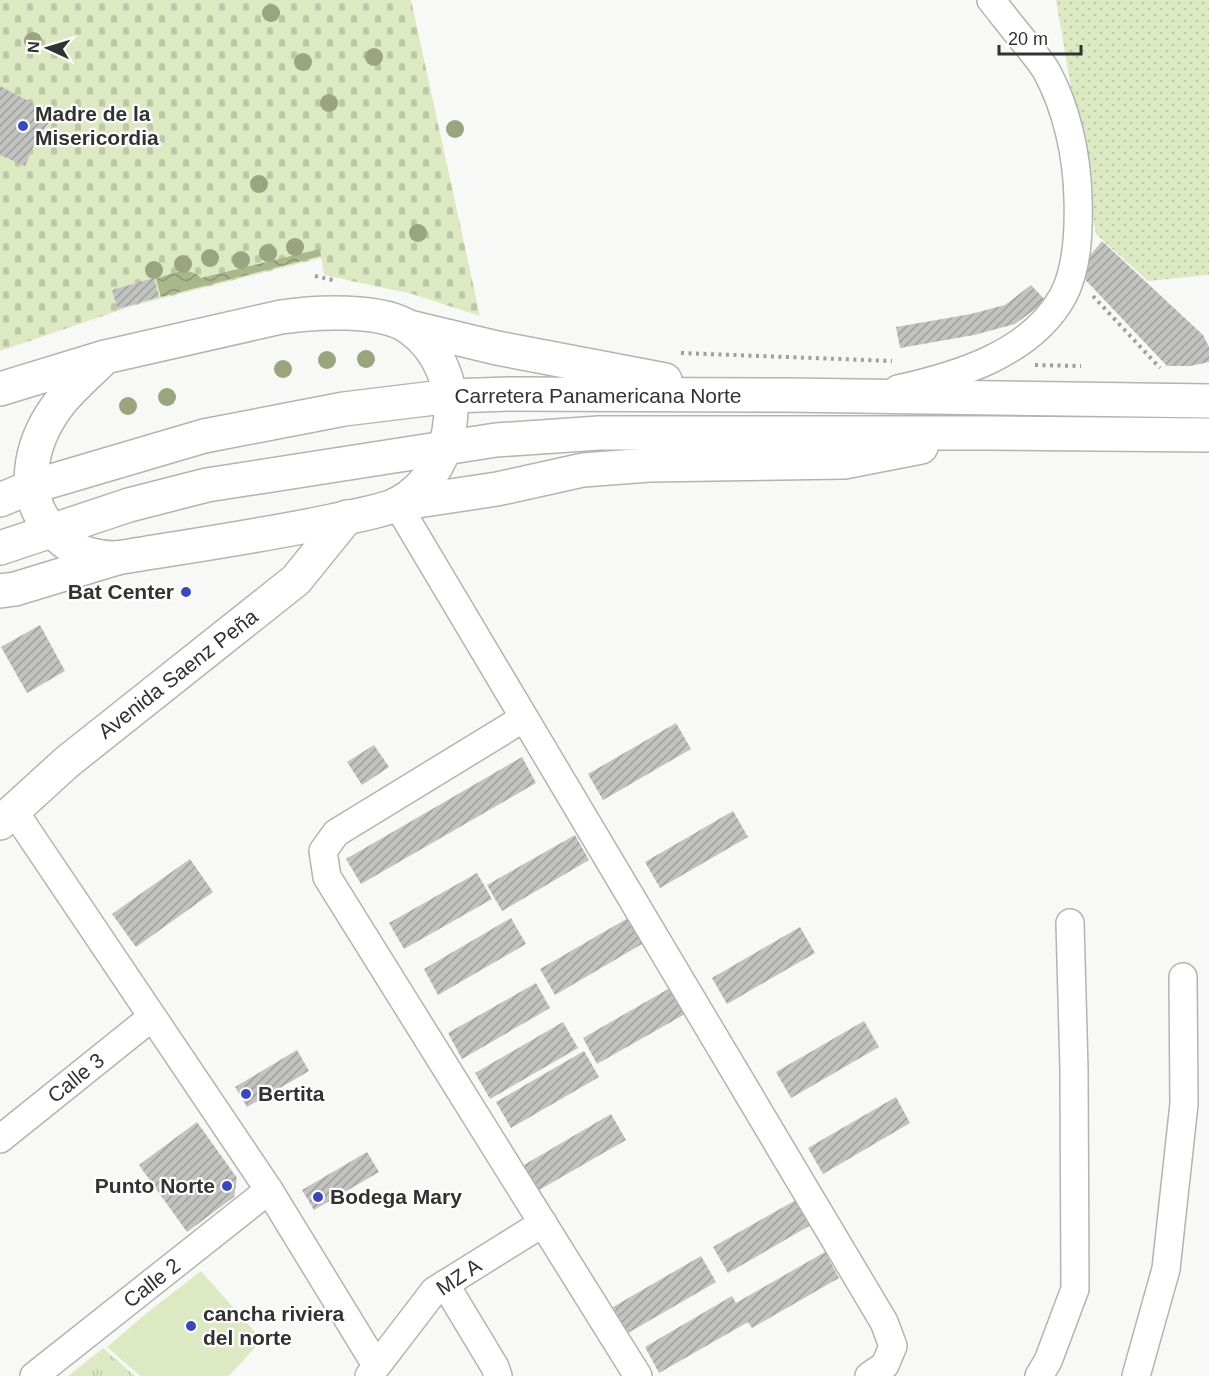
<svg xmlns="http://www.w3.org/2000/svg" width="1209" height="1376" viewBox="0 0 1209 1376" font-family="Arial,sans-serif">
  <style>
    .grass { fill: url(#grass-dots) }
    .cemetery { fill: url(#cemetery-stones) }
    .park { fill: url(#park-tufts) }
    .pitch { fill: #dce9c3 }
    .water { fill: url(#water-waves) }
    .building { fill: url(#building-hatch) }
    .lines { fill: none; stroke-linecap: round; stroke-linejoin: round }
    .street-casing { stroke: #b3b4b1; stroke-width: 30 }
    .secondary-casing { stroke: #b3b4b1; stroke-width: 36 }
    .highway-casing { stroke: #b3b4b1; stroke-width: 36 }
    .path { stroke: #9e9f9d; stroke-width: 4; stroke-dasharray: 3 4.5; stroke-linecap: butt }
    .street { stroke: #fff; stroke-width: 27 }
    .secondary { stroke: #fff; stroke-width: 33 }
    .highway { stroke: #fff; stroke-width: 33 }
    .tree { fill: #9aa47e }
    .poi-dot { fill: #3b48bb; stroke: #fff; stroke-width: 2 }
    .labels { text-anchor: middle; stroke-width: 4.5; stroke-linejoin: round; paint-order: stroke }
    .poi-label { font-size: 21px; font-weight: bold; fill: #313231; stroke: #fff; text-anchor: start }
    .street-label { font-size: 21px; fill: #313231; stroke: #fff }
  </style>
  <defs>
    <pattern id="grass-dots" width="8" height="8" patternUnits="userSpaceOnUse" patternTransform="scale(1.5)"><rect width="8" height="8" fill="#dce9c3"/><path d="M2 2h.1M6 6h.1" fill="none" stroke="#bdc8a8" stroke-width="1.8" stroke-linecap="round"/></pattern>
    <pattern id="cemetery-stones" width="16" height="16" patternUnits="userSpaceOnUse" patternTransform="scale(1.5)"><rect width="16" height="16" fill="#dce9c3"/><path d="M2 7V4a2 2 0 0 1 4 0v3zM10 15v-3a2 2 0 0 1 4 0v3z" fill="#bdc8a8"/></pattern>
    <pattern id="park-tufts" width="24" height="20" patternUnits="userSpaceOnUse" patternTransform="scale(1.5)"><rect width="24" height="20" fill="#dce9c3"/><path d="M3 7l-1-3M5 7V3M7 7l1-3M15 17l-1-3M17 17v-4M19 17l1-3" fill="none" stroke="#bdc8a8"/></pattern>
    <pattern id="water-waves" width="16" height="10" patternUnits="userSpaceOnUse" patternTransform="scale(1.5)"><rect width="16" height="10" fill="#a9b78b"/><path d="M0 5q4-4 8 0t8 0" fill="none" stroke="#8a9572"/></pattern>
    <pattern id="building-hatch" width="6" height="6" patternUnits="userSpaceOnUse" patternTransform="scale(1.5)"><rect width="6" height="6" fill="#c2c3c0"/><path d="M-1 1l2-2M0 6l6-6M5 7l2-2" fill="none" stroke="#9e9f9d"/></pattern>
  </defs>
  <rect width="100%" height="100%" fill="#f8f9f6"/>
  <!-- grass -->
  <polygon class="grass" points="1056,0 1209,0 1209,275 1148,281 1096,234"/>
  <!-- cemetery -->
  <polygon class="cemetery" points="0,0 411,0 480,316 412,294 324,275 321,258 132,306 0,351"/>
  <!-- park -->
  <polygon class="park" points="103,1348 135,1376 68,1376"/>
  <!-- pitch -->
  <polygon class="pitch" points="201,1271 262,1340 229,1376 140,1376 107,1347 148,1312"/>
  <!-- water -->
  <path class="water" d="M320,249L321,256L161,297L156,279C171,274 188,265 201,278Z"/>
  <!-- building -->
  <g class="building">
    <polygon points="0,86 55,115 37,138 25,166 0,155"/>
    <polygon points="1102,241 1203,335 1209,347 1209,362 1190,366 1167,366 1077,271"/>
    <polygon points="154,278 159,297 118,309 112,290"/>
    <polygon points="1031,285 1046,301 1015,324 974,335 900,348 896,327 971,314 1005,305"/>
    <polygon points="40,625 65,671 27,693 1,647"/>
    <polygon points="676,723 691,749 603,800 588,774"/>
    <polygon points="374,745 389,767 362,785 347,762"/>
    <polygon points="522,757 536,783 361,884 346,859"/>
    <polygon points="733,811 748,837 660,888 645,862"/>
    <polygon points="575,835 589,860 502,911 487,885"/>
    <polygon points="190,859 213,892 136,947 112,914"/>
    <polygon points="477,873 492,899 404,949 389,923"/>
    <polygon points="511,918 526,944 438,995 424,969"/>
    <polygon points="628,918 642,944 555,995 540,969"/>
    <polygon points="800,927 815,953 727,1004 712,978"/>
    <polygon points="536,983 550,1008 462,1059 448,1033"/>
    <polygon points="670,988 685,1014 597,1064 583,1038"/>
    <polygon points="864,1021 879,1047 791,1098 776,1072"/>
    <polygon points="563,1022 578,1048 490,1099 475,1073"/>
    <polygon points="297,1050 309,1071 247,1107 235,1087"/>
    <polygon points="584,1051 599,1077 511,1128 496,1102"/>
    <polygon points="896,1097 910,1123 823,1174 808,1148"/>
    <polygon points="611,1114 626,1140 539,1190 524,1165"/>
    <polygon points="197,1122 237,1178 234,1197 187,1232 139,1165"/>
    <polygon points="367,1152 379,1172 314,1210 302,1190"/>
    <polygon points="801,1197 816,1222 728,1273 713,1247"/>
    <polygon points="825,1252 839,1278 752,1328 748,1322 659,1373 645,1347 732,1296 736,1303"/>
    <polygon points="701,1256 716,1282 628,1333 613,1307"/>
  </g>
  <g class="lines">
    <!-- street casing -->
    <g class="street-casing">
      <g id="street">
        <path d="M898,389C957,376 1031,354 1063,296C1078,268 1079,229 1078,198C1077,156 1067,109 1047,72C1042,63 1034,54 1028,46C1015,31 1003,15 991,0"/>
        <polyline points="397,504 884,1322 893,1346 885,1365 869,1376"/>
        <polyline points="524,718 336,833 323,851 327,877 638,1376"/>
        <polyline points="14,811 269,1190 376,1365"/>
        <polyline points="0,1139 152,1017"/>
        <polyline points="445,1284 495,1367 498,1376"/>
        <polyline points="34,1376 269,1190"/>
        <polyline points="369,1376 434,1291 543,1223"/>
        <polyline points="1039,1376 1048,1361 1075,1289 1074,1069 1070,923"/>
        <polyline points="1136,1376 1166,1269 1184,1104 1183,977"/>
      </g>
    </g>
    <!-- secondary casing -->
    <g class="secondary-casing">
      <g id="secondary">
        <path d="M0,389L105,357L281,317C314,312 382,308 410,328C470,371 462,469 398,504C384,511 348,517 332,521C261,536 189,546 117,558C88,558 68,549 49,527C17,488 33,436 62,400C75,385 91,371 105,357"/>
        <polyline points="0,823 67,762 296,580 347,517"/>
      </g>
    </g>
    <!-- highway casing -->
    <g class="highway-casing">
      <g id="highway">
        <polyline points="409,327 497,348 665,380"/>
        <polyline points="0,500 31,487 204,436 344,409 451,396 509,394 786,395 1209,401"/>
        <polyline points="397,504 497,489 583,470 649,465 844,462 921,447"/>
        <polyline points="0,548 129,505 207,485 496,440 599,433 989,433 1209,435"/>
        <polyline points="0,591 15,589 117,558"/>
      </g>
    </g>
    <!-- path -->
    <g class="path">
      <polyline points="315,276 337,281"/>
      <polyline points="1093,296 1160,368"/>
      <polyline points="681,353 892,361"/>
      <polyline points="1035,365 1081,366"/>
    </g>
    <!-- street -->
    <use href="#street" class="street"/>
    <!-- secondary -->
    <use href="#secondary" class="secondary"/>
    <!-- highway -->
    <use href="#highway" class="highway"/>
  </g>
  <!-- trees -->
  <g class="tree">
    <circle cx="271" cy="13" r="9"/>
    <circle cx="33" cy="41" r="9"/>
    <circle cx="374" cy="57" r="9"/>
    <circle cx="303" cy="62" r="9"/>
    <circle cx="329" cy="103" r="9"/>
    <circle cx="455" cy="129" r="9"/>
    <circle cx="259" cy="184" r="9"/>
    <circle cx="418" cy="233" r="9"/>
    <circle cx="295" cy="247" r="9"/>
    <circle cx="268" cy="253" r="9"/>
    <circle cx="210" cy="258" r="9"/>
    <circle cx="241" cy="260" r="9"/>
    <circle cx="183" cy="264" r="9"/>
    <circle cx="154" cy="270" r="9"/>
    <circle cx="366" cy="359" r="9"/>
    <circle cx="327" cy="360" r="9"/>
    <circle cx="283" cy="369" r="9"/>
    <circle cx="167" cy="397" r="9"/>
    <circle cx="128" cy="406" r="9"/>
  </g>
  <!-- markers -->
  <g class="poi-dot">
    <circle cx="23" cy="126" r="6"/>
    <circle cx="186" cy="592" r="6"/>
    <circle cx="246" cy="1094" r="6"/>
    <circle cx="227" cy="1186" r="6"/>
    <circle cx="318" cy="1197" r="6"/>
    <circle cx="191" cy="1326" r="6"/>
  </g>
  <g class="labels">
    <!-- poi labels -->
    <g class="poi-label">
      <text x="35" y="121">Madre de la<tspan x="35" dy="24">Misericordia</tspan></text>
      <text x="174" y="599" text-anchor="end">Bat Center</text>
      <text x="258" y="1101">Bertita</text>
      <text x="215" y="1193" text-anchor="end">Punto Norte</text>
      <text x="330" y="1204">Bodega Mary</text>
      <text x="203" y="1321">cancha riviera<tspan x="203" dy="24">del norte</tspan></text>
    </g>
    <!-- street labels -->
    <g class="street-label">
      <text x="598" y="403">Carretera Panamericana Norte</text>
      <text transform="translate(178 674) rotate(-38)" y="7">Avenida Saenz Peña</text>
      <text transform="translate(76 1078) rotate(-39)" y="7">Calle 3</text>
      <text transform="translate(459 1277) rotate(-34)" y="7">MZ A</text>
      <text transform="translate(152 1283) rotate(-38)" y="7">Calle 2</text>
    </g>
  </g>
  <!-- north arrow -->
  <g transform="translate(48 48) rotate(274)" stroke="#ffffff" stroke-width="4.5" paint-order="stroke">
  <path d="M0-4.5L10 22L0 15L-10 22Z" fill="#313231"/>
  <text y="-9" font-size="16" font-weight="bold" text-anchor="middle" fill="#313231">N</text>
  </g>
  <!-- scale -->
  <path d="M999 45v9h82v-9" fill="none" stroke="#313231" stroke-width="3"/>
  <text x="1008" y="45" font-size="18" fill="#313231" stroke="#ffffff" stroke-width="4.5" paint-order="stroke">20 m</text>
</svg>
